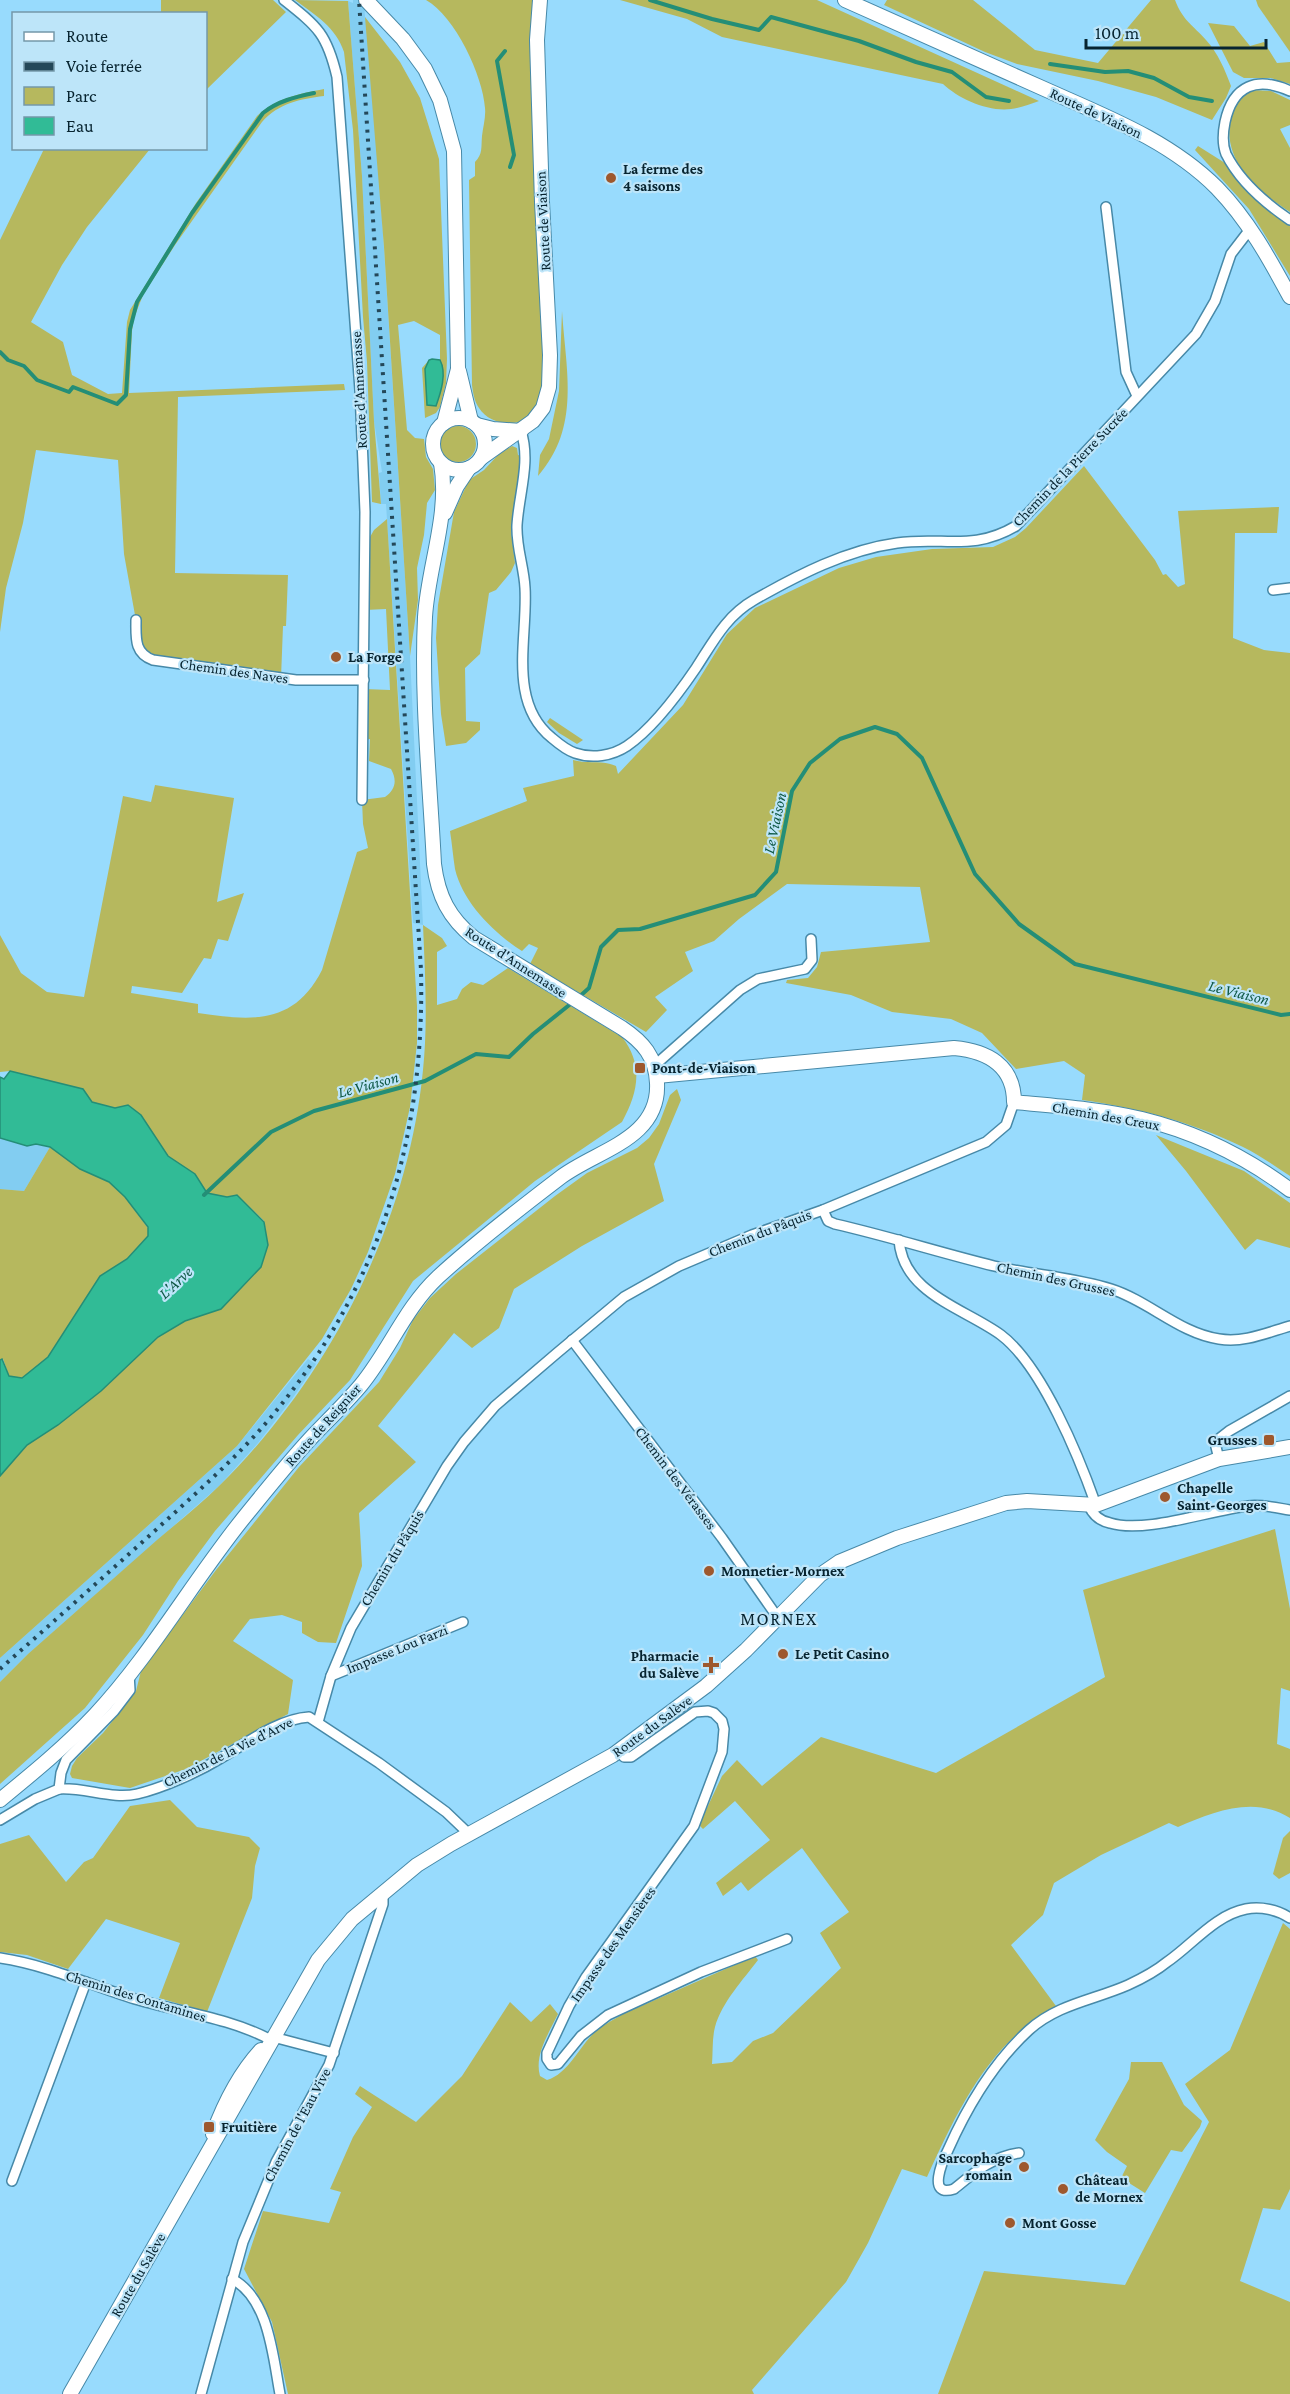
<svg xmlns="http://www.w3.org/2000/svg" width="1290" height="2394" viewBox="0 0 1290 2394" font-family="'Crimson Pro',serif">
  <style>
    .built { fill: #82cdf1 }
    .green { fill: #b6b85e }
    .water { fill: #31bb96; stroke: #248e77; stroke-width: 1.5 }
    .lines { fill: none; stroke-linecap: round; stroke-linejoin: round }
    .stream { stroke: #248e77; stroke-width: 4 }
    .street-casing { stroke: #4789a8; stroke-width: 12 }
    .secondary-casing { stroke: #4789a8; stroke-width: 16 }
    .street { stroke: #fff; stroke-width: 9 }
    .secondary { stroke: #fff; stroke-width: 14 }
    .rail { stroke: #244859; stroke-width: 4; stroke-dasharray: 3 6; stroke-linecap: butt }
    .poi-dot { fill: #9e582d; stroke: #bde5f9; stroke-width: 2 }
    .labels { text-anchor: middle; stroke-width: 4.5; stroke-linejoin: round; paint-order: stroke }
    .street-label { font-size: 15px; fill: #072430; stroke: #bde5f9 }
    .poi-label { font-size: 15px; font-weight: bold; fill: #072430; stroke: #bde5f9; text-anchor: start }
    .water-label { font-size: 16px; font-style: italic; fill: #0f5845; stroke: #bde5f9 }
    .quarter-label { font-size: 18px; letter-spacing: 1.5px; fill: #072430; stroke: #bde5f9 }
  </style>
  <rect width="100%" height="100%" fill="#98dbfd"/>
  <!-- built -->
  <g class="built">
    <polygon points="353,0 364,0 365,17 370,30 410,656 423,925 413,923 386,504 381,504 379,473 382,472 374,421 362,176 348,1 353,3"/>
    <polygon points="0,1138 27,1146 36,1144 50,1147 24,1191 0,1189"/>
    <polygon points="308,1359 316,1364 292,1399 258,1443 219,1486 28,1654 0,1682 0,1658 237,1446"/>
  </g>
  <!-- green -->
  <g class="green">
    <polygon points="161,0 273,0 286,12 206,90 206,14 161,13"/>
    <path d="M295,0L348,1L362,176L374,421L381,504L372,502L367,362L363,317L353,130L344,52C336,27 315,15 295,0Z"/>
    <path d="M426,0H535L531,15L545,387C542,397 538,411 530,417C514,428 489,424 479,408C474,401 473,392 472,385L469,180L475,176V162C483,154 481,147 482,136C483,127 486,117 485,108C483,76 455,16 426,0Z"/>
    <path d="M620,0H817L1039,101C1030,104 1020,108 1011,109C988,112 959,99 943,84L722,37L687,19Z"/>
    <path d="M887,0H973L1035,50L1098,63L1151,0H1175C1183,21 1193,25 1206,40C1218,53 1225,70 1231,86L1226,98L1212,120L1156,97L1098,81L1017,64L985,52L884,5Z"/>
    <polygon points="1256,0 1290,0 1290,52 1258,6"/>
    <polygon points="365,17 400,62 420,98 439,159 447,359 446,383 440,407 436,413 425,418 422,368 429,360 440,360 440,335 414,321 398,325 407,430 415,438 424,439 426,457 433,469 435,490 427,503 424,535 417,568 418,600 410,656 384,247"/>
    <polygon points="1208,23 1234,26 1250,46 1264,42 1277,63 1290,62 1290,84 1271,78 1244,78 1233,72"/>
    <path d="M324,89V96C300,99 279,103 262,122L175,245L143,295L134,318L132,331L129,393L344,384L345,390L178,397L175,573L288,575L286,626H283L281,678L142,654L124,554L118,460L36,450L23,523L6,588L0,632V240L44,149H150L87,227L62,265L31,322L63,342L72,375L108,394L122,393L127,322L130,310L196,203L257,116C276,98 299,94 324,89Z"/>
    <path d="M1253,90L1271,91L1290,100V125L1280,129L1290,148V212C1258,192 1221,160 1231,119C1234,105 1240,96 1253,90Z"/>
    <polygon points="1198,146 1225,163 1236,177 1290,226 1290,276 1249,209 1195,150"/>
    <path d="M562,311C566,372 581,427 538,476L540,455L549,439L559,391Z"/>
    <circle cx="458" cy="444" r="18"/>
    <polygon points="512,446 517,448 518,455 521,456 511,532 515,563 511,572 496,590 489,593 480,654 465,668 466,721 480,722 480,730 466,743 446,746 441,714 436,638 438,605 454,512 469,480 484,470 498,455"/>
    <path d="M1084,466L1155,560L1163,575L1166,574L1178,587L1185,584L1178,511L1279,507L1277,533H1235L1233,638L1264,650L1290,653V1176C1275,1166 1259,1155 1243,1147C1192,1122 1138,1108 1082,1100L1085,1075L1064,1061L1016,1069L982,1033L951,1019L892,1012L851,995L786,983L787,980L808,978L817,967L821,952L930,942L920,887L787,884L739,919L714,941L685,952L693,971L655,997L667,1010L646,1032L530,964L538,948L529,944L522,951C494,933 463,903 455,869C453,856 452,844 450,831L527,801L523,788L574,776L573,760C587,764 603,760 616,766L618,774L683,705L727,634L755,608L839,568L876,557L932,549L993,547L1015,537L1026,528Z"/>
    <path d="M387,519L417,1006V1043L410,1107L395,1174L368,1252L351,1289L322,1339L237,1446L0,1658V1476L27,1445L58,1425L101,1391L158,1337L185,1321L221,1308L268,1245L264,1221L237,1195L227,1197L207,1193C195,1171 186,1172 169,1157C153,1141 150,1121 128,1105L115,1108L92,1102L82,1089L10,1071L0,1072V935L21,973L47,992L84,997L123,796L151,802L155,785L234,798L217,902L244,893L228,941L218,939L211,959L204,958L182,993L132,986L131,993L198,1004V1013C252,1021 294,1025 322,970L357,852L368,848L363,824L362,800L385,797C396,789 397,780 391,769L369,761L370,739L363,741L364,689L390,690L386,609L365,610L366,544L374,530Z"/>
    <polygon points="550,718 583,740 577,744 559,733 547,722"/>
    <path d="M423,925L442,938L447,946L437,952V1005L457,999L462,989L471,982L483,985L508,968L622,1037C644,1065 638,1093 622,1122L535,1181L413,1281L350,1380L298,1435L215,1531L178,1581L143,1635L85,1708L0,1784V1682L28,1654C71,1616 114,1578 157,1540C178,1522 200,1505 219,1486C329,1378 408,1224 423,1070C428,1022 425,974 423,925Z"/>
    <polygon points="677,1089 681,1100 654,1164 664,1201 582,1246 514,1289 499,1328 472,1348 454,1333 378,1426 416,1462 359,1513 362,1566 336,1643 318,1642 302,1633 302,1622 282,1615 250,1619 233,1641 293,1680 288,1714 186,1769 130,1788 72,1778 70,1774 72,1766 77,1758 103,1733 136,1691 141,1671 216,1570 299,1467 379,1382 400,1348 413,1320 430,1298 456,1274 555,1196 587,1173 637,1148 649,1138 659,1124 670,1095"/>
    <polygon points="1156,1135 1244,1171 1290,1203 1290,1248 1257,1239 1245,1250 1186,1171"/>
    <polygon points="50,1147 80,1169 109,1182 125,1197 148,1228 148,1236 127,1259 100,1276 48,1357 22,1378 9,1376 3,1359 0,1360 0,1189 24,1191"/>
    <path d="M1275,1529L1290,1609V1691L1281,1688L1277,1744L1290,1749V1818C1254,1795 1213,1812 1178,1827L1169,1823L1101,1855L1054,1883L1043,1915L1011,1945L1056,2006C1043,2015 1030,2023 1018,2033C975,2072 951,2125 927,2177L902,2169L868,2243L846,2282L752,2390L754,2394H288L272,2322L244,2269L263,2211L329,2223L341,2192L330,2189L353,2137L372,2107L355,2094L360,2086L416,2122L462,2076L510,2002L531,2022L550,2004L558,2014C549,2033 534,2055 540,2076L547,2080C568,2074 579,2047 594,2033C603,2025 613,2020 623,2014L755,1956L758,1960C743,1980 722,2002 715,2027C712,2038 713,2052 712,2064L732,2062L753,2041L773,2033L841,1968L820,1933L849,1912L802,1848L748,1891L741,1882L723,1896L716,1883L770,1840L735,1801L703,1829L699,1825L722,1776L737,1760L762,1786L821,1737L936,1773L1105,1677L1083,1590Z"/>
    <polygon points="170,1800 197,1827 249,1837 260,1848 255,1866 252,1898 207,2012 159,1998 180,1943 106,1919 68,1969 27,1955 0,1952 0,1844 29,1835 66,1882 84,1862 93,1858 130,1806"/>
    <polygon points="1290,1831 1290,1873 1279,1879 1273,1874 1283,1838"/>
    <polygon points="1283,1923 1290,1929 1290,2189 1280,2210 1263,2208 1240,2281 1290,2302 1290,2394 938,2394 984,2271 1125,2285 1209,2122 1185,2084 1230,2050"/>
    <polygon points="1131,2062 1162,2062 1184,2105 1202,2121 1200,2127 1182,2152 1171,2150 1145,2193 1121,2178 1127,2166 1107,2152 1095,2140 1129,2079"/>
  </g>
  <!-- water -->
  <g class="water">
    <path d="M432,359L440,360C447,373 441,392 436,406L427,405L425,369L429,360Z"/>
    <polygon points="10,1071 83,1089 92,1102 115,1108 128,1105 141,1115 168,1156 195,1174 207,1193 227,1197 237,1195 264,1222 268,1245 261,1267 221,1309 185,1321 158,1337 101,1391 58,1425 27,1445 0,1476 0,1360 2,1359 9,1376 22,1378 48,1357 100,1276 127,1259 148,1236 148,1227 125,1197 109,1182 80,1169 50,1147 36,1144 27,1146 0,1138 0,1077 4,1079"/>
  </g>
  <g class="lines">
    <!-- stream -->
    <g class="stream">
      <polyline points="650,0 712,19 759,30 771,17 859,41 916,62 952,72 986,97 1009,101"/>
      <polyline points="505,51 497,61 514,155 510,167"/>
      <polyline points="1050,64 1105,72 1128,71 1154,78 1189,97 1212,101"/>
      <path d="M0,352L8,360L24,366L37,380L69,392L73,387L117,404L126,395L130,329L137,302L192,213L263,113C278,101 295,97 314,93"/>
      <polyline points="579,997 589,988 601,947 618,930 640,929 755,895 776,872 792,791 810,763 840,739 875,727 897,734 922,758 975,874 1019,924 1075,964 1281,1015 1290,1014"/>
      <polyline points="204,1195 271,1132 314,1111 425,1081 476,1054 509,1057 533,1034 573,1002"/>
    </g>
    <!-- street casing -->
    <g class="street-casing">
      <g id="street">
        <path d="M284,0C318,27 327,34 337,77L360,390L365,512L362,800"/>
        <path d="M1290,91C1257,76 1233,85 1225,122C1223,132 1222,144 1226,154C1240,182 1265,203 1290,220"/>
        <polyline points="1106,207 1126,372 1137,396"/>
        <path d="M521,431C531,462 519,493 517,525C516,547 524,567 525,588C528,637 507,702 552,738C559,744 566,750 575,753C592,759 612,756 627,746C652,729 679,693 696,668C713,642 726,616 754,600C798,575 846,550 897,543C943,536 972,552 1016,526L1196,334L1215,301L1231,254L1251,228"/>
        <polyline points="1273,590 1290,588"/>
        <path d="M136,620C136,638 134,653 153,660L296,680H364"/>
        <polyline points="654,1066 740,990 758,979 805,969 812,960 811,939"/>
        <path d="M823,1210L828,1221L835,1224C888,1236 941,1253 994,1266C1033,1275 1073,1277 1111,1289C1149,1301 1179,1333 1219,1339C1244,1343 1266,1333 1290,1326"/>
        <path d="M899,1240C903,1294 964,1308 1001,1335C1042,1366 1079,1457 1096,1505"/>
        <polyline points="572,1340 722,1538 778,1618"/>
        <polyline points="1219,1459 1216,1447 1220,1438 1229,1431 1290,1396"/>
        <path d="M1089,1506C1093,1515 1100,1521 1110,1523C1145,1534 1210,1510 1248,1506C1261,1504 1277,1508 1290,1510"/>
        <path d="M129,1674L130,1690L114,1711L66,1760L61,1773L59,1789C84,1787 113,1800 137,1794C163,1788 198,1772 221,1758C247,1743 278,1719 309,1717L379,1763L446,1812L469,1834"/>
        <polyline points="331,1676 463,1622"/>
        <polyline points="318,1722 331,1676 351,1628 447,1466 464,1442 495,1406 557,1353 624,1297 679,1266 752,1235 823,1210 986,1142 1006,1125 1014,1102"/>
        <polyline points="619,1751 624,1757 631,1757 695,1712 708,1711 714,1713 722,1721 724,1729 722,1752 694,1826 586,1977 569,2006 547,2053 547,2059 551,2065 558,2064 581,2036 608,2015 701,1972 787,1939"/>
        <polyline points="0,1820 35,1799 59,1789"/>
        <path d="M0,1958C47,1965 90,1985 135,1999C180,2012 230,2018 271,2040"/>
        <polyline points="273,2037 334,2053"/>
        <path d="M1019,2153C992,2157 975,2172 954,2189C926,2198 943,2160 948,2150C968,2105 993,2063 1029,2030C1058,2004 1094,2000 1128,1985C1141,1979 1156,1971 1167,1962C1192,1945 1215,1915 1246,1909C1261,1906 1278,1910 1290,1918"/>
        <polyline points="12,2181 86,1982"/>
        <path d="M232,2279C269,2298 273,2357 280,2394"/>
        <polyline points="201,2394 243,2242 276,2162 329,2065 383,1904 383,1892"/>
      </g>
    </g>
    <!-- secondary casing -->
    <g class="secondary-casing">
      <g id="secondary">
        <polyline points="366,0 403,39 425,69 440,100 454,151 458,369 444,423"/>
        <path d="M845,0C910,29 975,58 1040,87C1102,115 1168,139 1217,188C1248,220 1269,258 1290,297"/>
        <polyline points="459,371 471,421"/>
        <circle cx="459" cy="444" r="26"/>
        <polyline points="477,425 493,429 521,431"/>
        <polyline points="481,458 533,421 543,408 549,387 550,355 542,202 537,40 540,0"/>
        <polyline points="445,513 457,486 469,468"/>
        <path d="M657,1076L954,1048C987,1051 1014,1065 1014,1102C1056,1106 1100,1109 1142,1119C1195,1132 1246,1157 1290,1190"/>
        <path d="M0,1800C33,1773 66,1746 95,1715C150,1656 191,1584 242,1520C264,1493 286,1465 310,1439C327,1421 345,1404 361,1385C389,1351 405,1308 438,1277C476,1242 519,1209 561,1177C597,1150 660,1139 657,1083C656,1057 643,1042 622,1028L474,938C449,918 438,896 434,864C430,784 421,697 425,617C428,566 450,515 441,463"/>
        <path d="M213,2134C224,2104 239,2074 261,2050"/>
        <polyline points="70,2394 318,1960 352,1919 417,1865 451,1844 613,1755 706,1686 746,1650 820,1575 839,1562 897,1538 1006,1503 1027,1501 1096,1505 1219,1459 1290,1447"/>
      </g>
    </g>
    <!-- street -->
    <use href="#street" class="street"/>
    <!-- secondary -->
    <use href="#secondary" class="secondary"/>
    <!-- rail -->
    <path class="rail" d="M0,1669C53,1622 106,1575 159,1527C196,1493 234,1460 266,1423C379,1291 425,1141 421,970L359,0"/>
  </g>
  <!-- markers -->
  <g class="poi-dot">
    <circle cx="611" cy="178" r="6"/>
    <circle cx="336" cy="657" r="6"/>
    <rect x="634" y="1062" width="12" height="12" rx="3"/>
    <rect x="1263" y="1434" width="12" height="12" rx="3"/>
    <circle cx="1165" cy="1497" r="6"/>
    <circle cx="709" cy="1571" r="6"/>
    <circle cx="783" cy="1654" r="6"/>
    <path d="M708 1656h6v6h6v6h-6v6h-6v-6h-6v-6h6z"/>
    <rect x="203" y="2121" width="12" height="12" rx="3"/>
    <circle cx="1024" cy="2167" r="6"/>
    <circle cx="1063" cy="2189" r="6"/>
    <circle cx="1010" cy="2223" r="6"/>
  </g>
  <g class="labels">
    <!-- street labels -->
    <g class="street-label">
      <text transform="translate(1096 113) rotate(25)" y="5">Route de Viaison</text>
      <text transform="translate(543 221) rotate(-93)" y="5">Route de Viaison</text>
      <text transform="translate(359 390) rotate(-93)" y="5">Route d'Annemasse</text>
      <text transform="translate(1070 467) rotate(-46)" y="5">Chemin de la Pierre Sucrée</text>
      <text transform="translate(234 671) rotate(8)" y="5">Chemin des Naves</text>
      <text transform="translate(516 962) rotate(33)" y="5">Route d'Annemasse</text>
      <text transform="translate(1106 1116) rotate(10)" y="5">Chemin des Creux</text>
      <text transform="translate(760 1233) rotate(-21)" y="5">Chemin du Pâquis</text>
      <text transform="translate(1056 1279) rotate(12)" y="5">Chemin des Grusses</text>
      <text transform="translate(323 1425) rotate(-48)" y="5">Route de Reignier</text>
      <text transform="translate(676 1478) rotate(53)" y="5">Chemin des Vérasses</text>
      <text transform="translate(392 1558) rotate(-59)" y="5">Chemin du Pâquis</text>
      <text transform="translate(397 1649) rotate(-22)" y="5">Impasse Lou Farzi</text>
      <text transform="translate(652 1726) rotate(-36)" y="5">Route du Salève</text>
      <text transform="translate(228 1752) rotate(-26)" y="5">Chemin de la Vie d'Arve</text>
      <text transform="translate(613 1944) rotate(-55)" y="5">Impasse des Mensières</text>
      <text transform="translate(136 1996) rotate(17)" y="5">Chemin des Contamines</text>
      <text transform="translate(297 2125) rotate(-62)" y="5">Chemin de l'Eau Vive</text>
      <text transform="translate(138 2275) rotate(-60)" y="5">Route du Salève</text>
    </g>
    <!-- poi labels -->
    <g class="poi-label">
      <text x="623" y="174">La ferme des<tspan x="623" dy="17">4 saisons</tspan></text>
      <text x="348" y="662">La Forge</text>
      <text x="652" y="1073">Pont-de-Viaison</text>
      <text x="1257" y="1445" text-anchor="end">Grusses</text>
      <text x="1177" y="1493">Chapelle<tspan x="1177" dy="17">Saint-Georges</tspan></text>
      <text x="721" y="1576">Monnetier-Mornex</text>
      <text x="795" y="1659">Le Petit Casino</text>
      <text x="699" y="1661" text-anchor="end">Pharmacie<tspan x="699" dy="17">du Salève</tspan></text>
      <text x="221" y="2132">Fruitière</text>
      <text x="1012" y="2163" text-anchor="end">Sarcophage<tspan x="1012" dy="17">romain</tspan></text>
      <text x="1075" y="2185">Château<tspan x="1075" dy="17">de Mornex</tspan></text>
      <text x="1022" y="2228">Mont Gosse</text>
    </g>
    <!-- water labels -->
    <g class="water-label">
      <text transform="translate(774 823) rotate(-78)" y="6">Le Viaison</text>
      <text transform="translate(1239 992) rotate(14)" y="6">Le Viaison</text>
      <text transform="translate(368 1084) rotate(-15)" y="6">Le Viaison</text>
      <text transform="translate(175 1282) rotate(-43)" y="6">L'Arve</text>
    </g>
    <!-- quarter labels -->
    <g class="quarter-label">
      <text x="779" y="1625">MORNEX</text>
    </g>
  </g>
  <!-- legend -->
  <rect x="12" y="12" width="195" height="138" fill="#bde5f9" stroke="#7498a9" stroke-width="1.5"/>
  <rect x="24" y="32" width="30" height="9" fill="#ffffff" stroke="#7498a9" stroke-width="1.5"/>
  <text x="66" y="42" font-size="18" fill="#072430">Route</text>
  <rect x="24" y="62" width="30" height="9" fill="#244859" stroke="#7498a9" stroke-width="1.5"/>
  <text x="66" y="72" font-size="18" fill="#072430">Voie ferrée</text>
  <rect x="24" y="87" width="30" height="18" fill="#b6b85e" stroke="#7498a9" stroke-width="1.5"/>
  <text x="66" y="102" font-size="18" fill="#072430">Parc</text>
  <rect x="24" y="117" width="30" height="18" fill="#31bb96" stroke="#7498a9" stroke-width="1.5"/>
  <text x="66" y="132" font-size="18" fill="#072430">Eau</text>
  <!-- scale -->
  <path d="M1086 39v9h180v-9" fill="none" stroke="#072430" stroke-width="3"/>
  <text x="1095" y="39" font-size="18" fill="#072430" stroke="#bde5f9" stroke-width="4.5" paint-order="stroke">100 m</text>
</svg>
